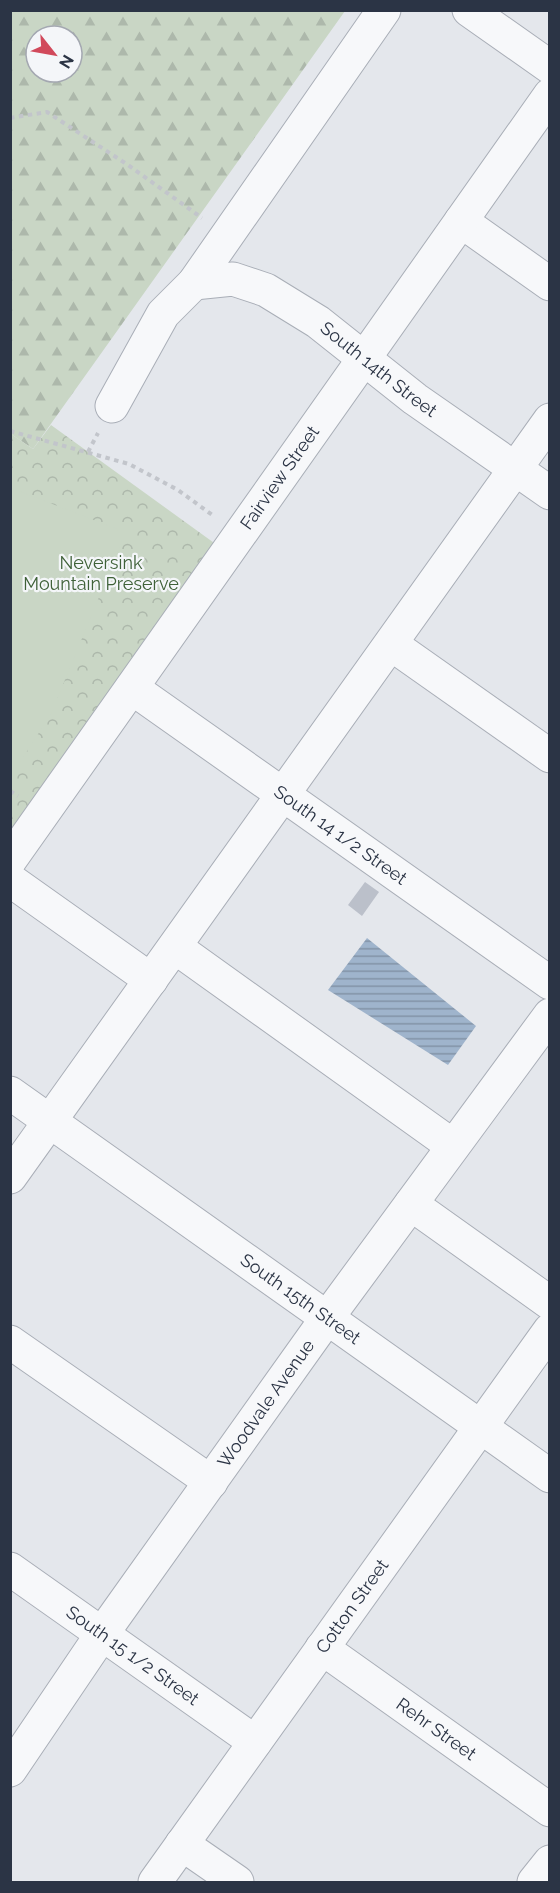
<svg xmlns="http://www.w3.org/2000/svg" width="560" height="1893" viewBox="0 0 560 1893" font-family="Raleway,sans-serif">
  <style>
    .forest { fill: url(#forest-firs); fill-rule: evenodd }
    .park { fill: url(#park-crowns) }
    .pitch { fill: #c9d6c5 }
    .water { fill: url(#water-rules) }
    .building { fill: #bbc0ca }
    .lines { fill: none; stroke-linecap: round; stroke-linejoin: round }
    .minor-casing { stroke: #a9aeb7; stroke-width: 35 }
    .path { stroke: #c2c5cb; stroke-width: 4; stroke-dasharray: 4.5 4.5; stroke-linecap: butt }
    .minor { stroke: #f7f8fa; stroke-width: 33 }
    .labels { text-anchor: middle; stroke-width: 4.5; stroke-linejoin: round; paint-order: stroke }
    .street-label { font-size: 18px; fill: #2b3445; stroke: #f4f6f9 }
    .park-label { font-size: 18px; fill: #3f6138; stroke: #f4f6f9 }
  </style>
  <defs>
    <pattern id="forest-firs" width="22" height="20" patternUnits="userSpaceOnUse" patternTransform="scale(1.5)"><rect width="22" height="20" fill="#c9d6c5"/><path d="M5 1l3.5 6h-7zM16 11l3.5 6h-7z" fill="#adb8ab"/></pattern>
    <pattern id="park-crowns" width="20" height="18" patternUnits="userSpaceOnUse" patternTransform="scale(1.5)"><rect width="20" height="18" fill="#c9d6c5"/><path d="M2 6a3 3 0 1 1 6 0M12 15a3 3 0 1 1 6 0" fill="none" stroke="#adb8ab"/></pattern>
    <pattern id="water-rules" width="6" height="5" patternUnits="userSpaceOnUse" patternTransform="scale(1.5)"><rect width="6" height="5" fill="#9fb4cc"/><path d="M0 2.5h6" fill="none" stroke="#8293a7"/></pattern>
  </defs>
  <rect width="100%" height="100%" fill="#e4e7ec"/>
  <!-- forest -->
  <path class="forest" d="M10,11H345L33,449L11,434ZM36,36H72V72H36Z"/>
  <!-- park -->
  <polygon class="park" points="51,425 228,553 11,860 11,434 33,449"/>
  <!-- pitch -->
  <polygon class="pitch" points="11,488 117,529 122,541 51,714 15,770 10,766"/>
  <!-- water -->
  <polygon class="water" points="367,938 476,1026 448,1065 328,990"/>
  <!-- building -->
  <polygon class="building" points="365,882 379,892 362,916 348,905"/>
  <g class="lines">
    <!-- minor casing -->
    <g class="minor-casing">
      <g id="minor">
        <polyline points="469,10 550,67"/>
        <polyline points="461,221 550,284"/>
        <path id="s1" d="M194,283L233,279L266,290L318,322L415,399L550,493"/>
        <polyline points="112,406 163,314 194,283 384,10"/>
        <polyline points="391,644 550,756"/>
        <path id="s2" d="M132,688L550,983"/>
        <path id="s3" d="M10,860L550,95"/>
        <polyline points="10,880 151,980"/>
        <polyline points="175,947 453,1146"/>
        <path id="s4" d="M10,1093L550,1476"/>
        <polyline points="10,1177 550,420"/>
        <polyline points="411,1204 550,1303"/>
        <polyline points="10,1342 211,1482"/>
        <path id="s5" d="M10,1569L255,1742"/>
        <path id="s6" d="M322,1648L550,1810"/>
        <path id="s7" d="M10,1770L102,1634L327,1318L550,1015"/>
        <polyline points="182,1844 237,1882"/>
        <path id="s8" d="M155,1882L550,1330"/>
        <polyline points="534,1882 550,1862"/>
      </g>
    </g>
    <!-- path -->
    <g class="path">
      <polyline points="10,118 47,112 128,165 202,218"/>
      <polyline points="10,431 129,464 178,490 215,517"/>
      <polyline points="88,452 98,433"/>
      <polyline points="10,791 18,796"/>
    </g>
    <!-- minor -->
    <use href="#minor" class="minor"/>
  </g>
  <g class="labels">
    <!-- street labels -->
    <g class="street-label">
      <text dy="6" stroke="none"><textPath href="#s1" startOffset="212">South 14th Street</textPath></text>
      <text dy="6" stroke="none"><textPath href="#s3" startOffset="468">Fairview Street</textPath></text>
      <text dy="6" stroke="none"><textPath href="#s2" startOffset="255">South 14 1/2 Street</textPath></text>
      <text dy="6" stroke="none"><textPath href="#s4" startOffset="356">South 15th Street</textPath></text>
      <text dy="6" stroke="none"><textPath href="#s7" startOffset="447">Woodvale Avenue</textPath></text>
      <text dy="6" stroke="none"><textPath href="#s8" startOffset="339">Cotton Street</textPath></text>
      <text dy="6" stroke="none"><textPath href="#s5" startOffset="150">South 15 1/2 Street</textPath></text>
      <text dy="6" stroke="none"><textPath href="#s6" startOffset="140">Rehr Street</textPath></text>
    </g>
    <!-- park labels -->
    <g class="park-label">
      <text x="101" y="569">Neversink<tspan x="101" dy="21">Mountain Preserve</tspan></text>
    </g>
  </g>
  <!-- border -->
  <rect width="560" height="1893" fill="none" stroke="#2b3445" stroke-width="24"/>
  <!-- north arrow -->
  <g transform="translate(54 54) rotate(121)"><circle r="28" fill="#f4f6f9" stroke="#a4a8b1" stroke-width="1.5"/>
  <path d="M0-4.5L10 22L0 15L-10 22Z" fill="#d1495b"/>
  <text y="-9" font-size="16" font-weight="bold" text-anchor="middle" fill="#2b3445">N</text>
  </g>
</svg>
